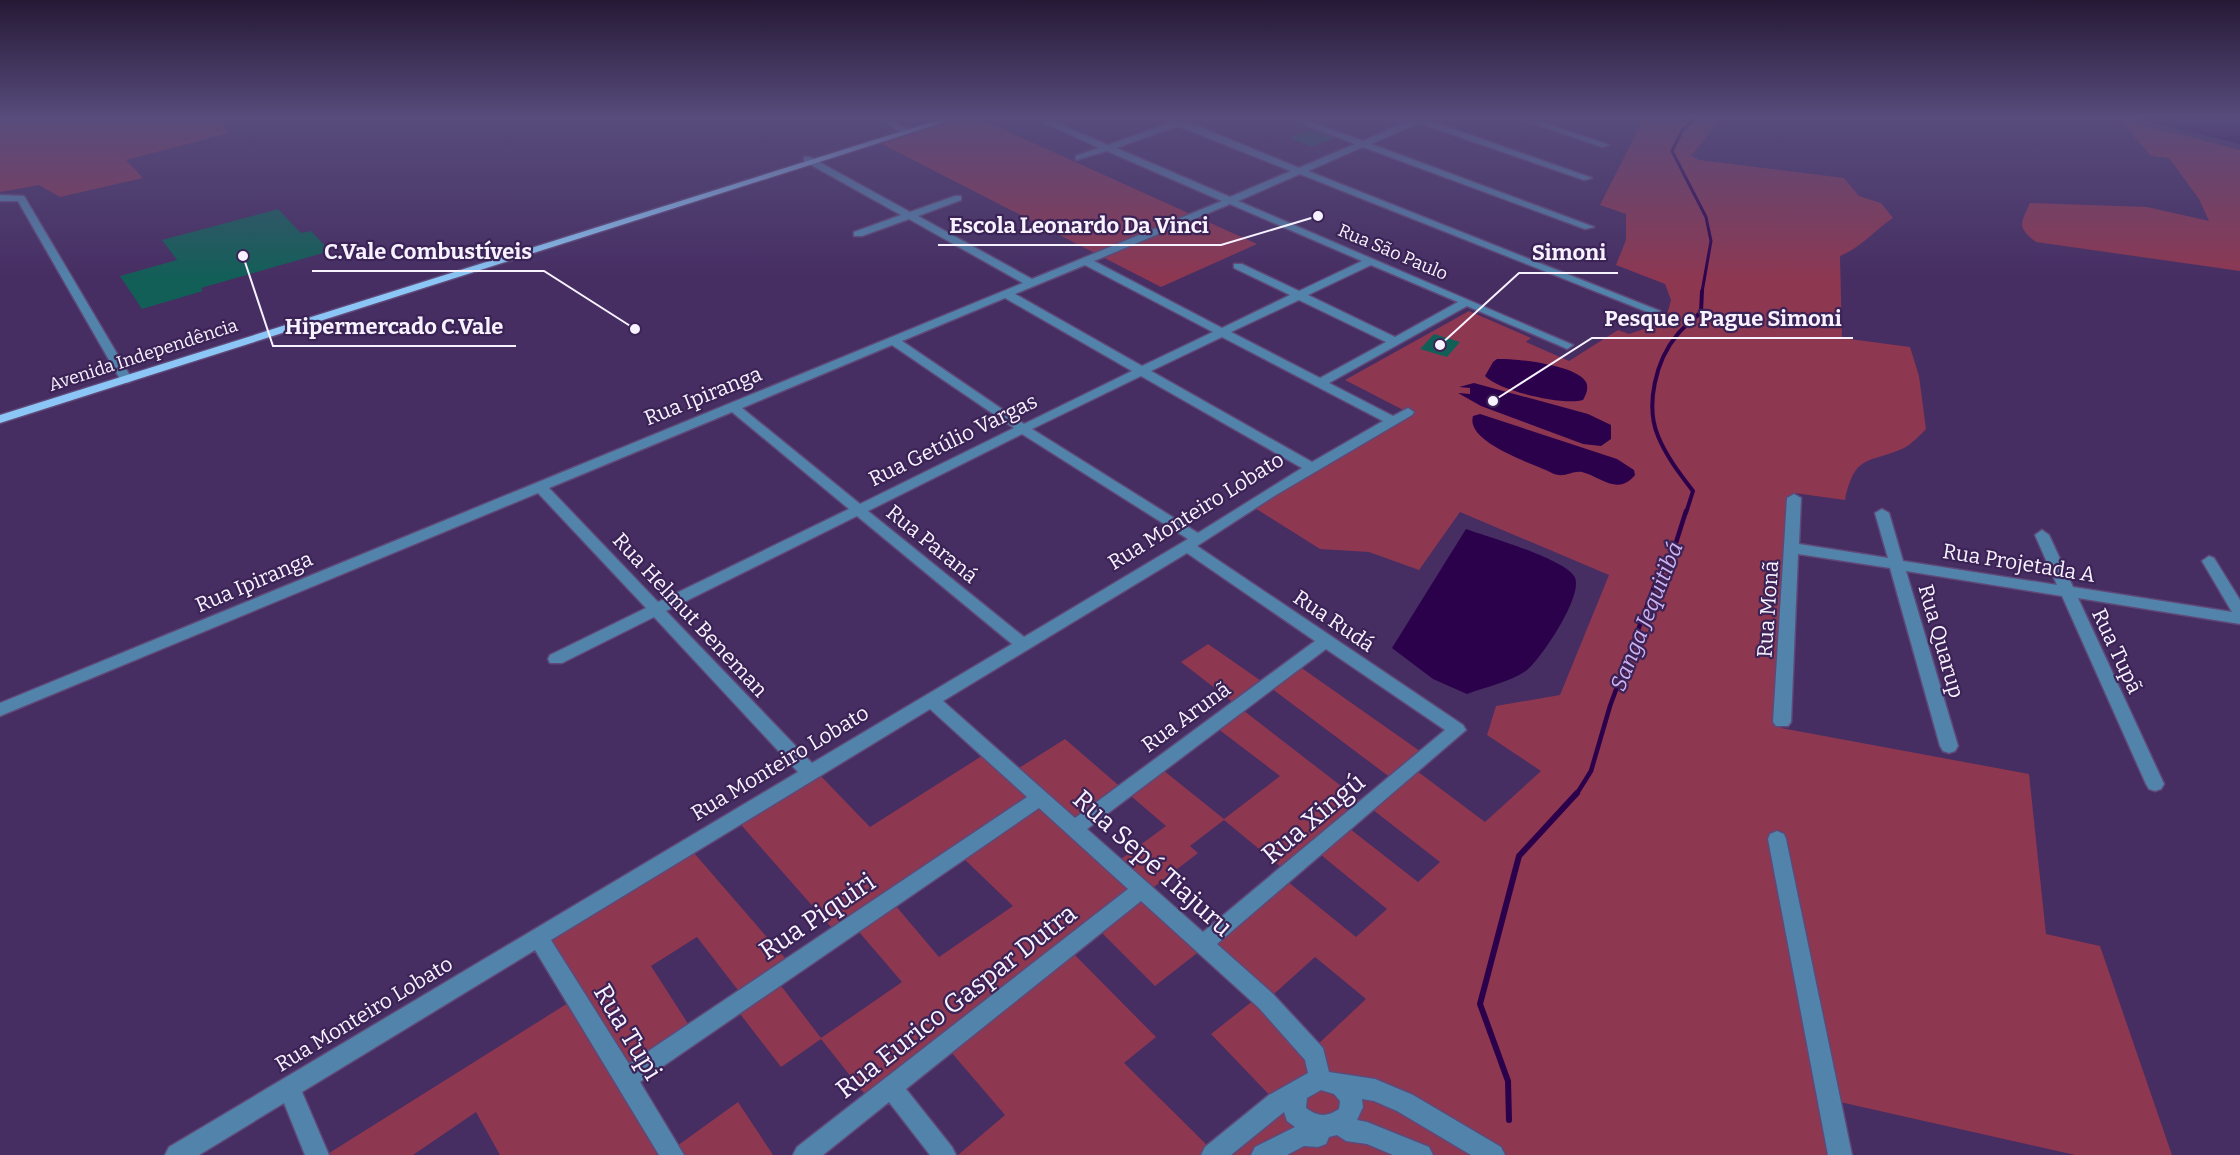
<svg xmlns="http://www.w3.org/2000/svg" width="2240" height="1155" viewBox="0 0 2240 1155" font-family="Bitter,serif">
  <style>
    .green { fill: #8e3751; fill-rule: evenodd }
    .water { fill: #2c014b }
    .lines { fill: none; stroke-linecap: round; stroke-linejoin: round }
    .stream-far3 { stroke: #2c014b; stroke-width: 3 }
    .stream-far2 { stroke: #2c014b; stroke-width: 4 }
    .stream-far1 { stroke: #2c014b; stroke-width: 4.5 }
    .stream { stroke: #2c014b; stroke-width: 6 }
    .building { fill: #115f57 }
    .minor-casing { stroke: #5f4978; stroke-width: 3 }
    .major-casing { stroke: #5f4978; stroke-width: 3 }
    .minor { fill: #5283ab; fill-rule: evenodd }
    .major { fill: #8bc6f6; fill-rule: evenodd }
    .labels { text-anchor: middle; stroke-width: 4.5; stroke-linejoin: round; paint-order: stroke }
    .far-street-label { font-size: 18px; fill: #f7f2ff; stroke: #3c2356 }
    .street-label { font-size: 21px; fill: #f7f2ff; stroke: #3c2356 }
    .water-label { font-size: 22px; font-style: italic; fill: #ceb3f2; stroke: #3c2356 }
    .near-street-label { font-size: 26px; fill: #f7f2ff; stroke: #3c2356 }
    .leader { fill: none; stroke: #f7f2ff; stroke-width: 2 }
    .callout-dot { fill: #f7f2ff; stroke: #3c2356; stroke-width: 2 }
    .callout-label { font-size: 22px; text-anchor: middle; font-weight: bold; fill: #f7f2ff; stroke: #3c2356; stroke-width: 4.5; stroke-linejoin: round; paint-order: stroke }
  </style>
  <rect width="100%" height="100%" fill="#462d62"/>
  <!-- green -->
  <g class="green">
    <polygon points="0,119 216,119 229,133 126,160 143,178 60,197 39,185 0,192"/>
    <polygon points="950,119 980,119 1257,244 1161,287 878,142"/>
    <path d="M1636,119H1735L1717,123L1691,156L1699,160L1844,178L1859,196L1881,203L1893,218C1875,230 1859,249 1840,256L1842,338L1910,347L1919,376L1926,429C1920,435 1912,444 1904,448C1867,464 1855,454 1845,500L1794,493L1781,728L2029,774L2046,934L2100,946L2172,1155H2075L1831,1100L1840,1155H958L1005,1115L945,1045L871,1102L821,1039L781,1067L734,1006L744,998L697,937L651,966L694,1033L626,1079L670,1151L738,1102L773,1155H500L476,1112L413,1155H326L576,998L538,937L688,846L792,966L775,978L821,1038L902,982L853,925L838,935L735,818L815,770L870,827L988,752L1011,773L1065,739L1124,790L1158,766L1224,819L1280,776L1213,725L1238,706L1181,662L1208,644L1267,685L1296,664L1427,756L1413,768L1485,822L1541,771L1487,735L1496,706L1560,695L1609,575L1460,512L1419,570L1369,552L1320,549L1250,505L1407,412L1345,380L1469,311L1531,338L1526,342L1569,361L1618,330L1629,334L1665,322L1671,300L1665,284L1616,265L1626,240V214L1600,205L1640,126ZM1267,685L1395,781L1367,806L1239,707ZM1124,790L1166,826L1113,865L1073,829ZM1368,806L1440,862L1418,882L1345,825ZM1224,820L1288,873L1315,850L1387,909L1356,937L1282,877L1202,944L1145,894L1198,853L1190,846ZM958,853L1013,906L939,957L890,899ZM1095,926L1155,986L1205,947L1259,996L1211,1034L1277,1103L1215,1153L1124,1063L1156,1037L1068,948ZM1315,957L1366,999L1316,1046L1266,1001Z"/>
    <path d="M2119,119L2240,150V271L2036,242C2016,227 2021,223 2030,203L2147,207L2209,221L2199,199L2169,158L2151,156Z"/>
  </g>
  <!-- water -->
  <g class="water">
    <polygon points="2136,119 2240,119 2240,144 2141,120"/>
    <path d="M1497,359C1515,358 1577,365 1586,382C1589,389 1586,394 1583,400C1564,406 1499,391 1485,376L1493,362Z"/>
    <polygon points="1474,383 1588,414 1611,425 1611,439 1601,446 1583,444 1481,406 1458,393 1470,394 1470,388 1459,387"/>
    <path d="M1480,414L1617,459L1634,470L1635,475C1618,496 1601,477 1582,472C1573,470 1565,478 1554,474C1535,464 1465,443 1473,416Z"/>
    <path d="M1466,529C1488,537 1562,558 1574,576C1586,592 1541,659 1527,670C1511,682 1485,687 1467,694L1433,679L1392,648Z"/>
  </g>
  <g class="lines">
    <!-- stream-far3 -->
    <polyline class="stream-far3" points="1696,119 1683,129 1672,151 1706,217 1711,241 1702,292"/>
    <!-- stream-far2 -->
    <path class="stream-far2" d="M1686,513L1693,491C1680,474 1666,456 1658,436C1645,405 1656,360 1677,335C1684,326 1693,320 1701,312L1702,291"/>
    <!-- stream-far1 -->
    <polyline class="stream-far1" points="1576,795 1591,771 1610,706 1655,584 1673,552 1686,511"/>
    <!-- stream -->
    <polyline class="stream" points="1509,1120 1508,1081 1480,1004 1519,856 1577,793"/>
  </g>
  <!-- building -->
  <g class="building">
    <polygon points="1312,129 1334,138 1312,147 1289,138"/>
    <polygon points="278,209 301,233 311,231 330,251 201,288 203,291 142,309 120,276 177,260 162,240"/>
    <polygon points="1434,334 1460,342 1447,357 1420,349"/>
  </g>
  <g class="lines">
    <!-- minor casing -->
    <g class="minor-casing">
      <g id="minor">
        <polygon points="878,119 889,119 912,132 905,134"/>
        <path d="M1036,119H1047L1108,145L1170,123L1164,119H1181L1299,168L1355,144L1291,119H1303L1363,141L1411,119H1425L1592,178L1584,180L1419,123L1371,144L1594,227L1585,229L1363,147L1308,171L1660,311L1654,314L1650,313L1300,174L1238,201L1573,345L1567,349L1563,347L1467,306L1329,383L1393,416L1408,408L1414,412L1412,415L1276,495L1197,546L1463,725L1466,730L1217,944L1273,994L1323,1048L1329,1072L1375,1079L1413,1095L1501,1147L1505,1155H1471L1397,1111L1374,1101L1362,1099L1363,1107L1357,1120L1367,1122L1429,1147L1433,1155H1393L1367,1144L1346,1141L1337,1135L1329,1137L1326,1144L1318,1147L1304,1146L1287,1155H1251L1255,1147L1295,1127L1287,1121L1284,1112L1231,1155H1201L1205,1147L1269,1095L1308,1073L1305,1060L1259,1008L1141,901L906,1089L952,1147L956,1155H930L889,1102L823,1155H793L797,1147L1128,889L1039,808L640,1082L684,1155H659L535,950L302,1092L329,1155H305L284,1103L199,1155H165L169,1147L798,772L654,617L562,663H550L548,659L550,655L646,608L538,493L0,716V703L1023,283L909,219L862,236H854V232L901,215L804,161V157H810L910,212L955,196H961V200L918,216L1032,279L1222,201L1107,151L1076,160V156L1099,148ZM1178,126L1291,171L1230,197L1116,148ZM1230,204L1362,261L1299,291L1242,264H1234V268L1290,295L1222,328L1094,261ZM1085,265L1213,332L1142,366L1015,294ZM1371,265L1458,302L1395,337L1308,295ZM1005,298L1132,371L1024,424L902,341ZM1299,300L1386,342L1320,378L1231,332ZM1222,337L1383,421L1312,462L1151,371ZM892,345L1014,428L860,504L742,408ZM1141,376L1302,468L1198,533L1032,429ZM732,412L849,509L658,602L549,488ZM1022,434L1188,539L1024,637L868,511ZM857,516L1012,644L812,763L666,611ZM1187,553L1315,641L1075,818L943,701ZM1326,649L1445,730L1203,932L1087,829ZM930,709L1027,797L629,1064L551,940ZM1321,1090L1334,1094L1340,1101L1339,1109C1327,1117 1318,1117 1306,1108L1307,1098Z"/>
        <polygon points="1520,119 1533,119 1609,145 1602,147"/>
        <polygon points="0,195 24,196 132,379 130,382 126,383 120,379 18,201 0,201"/>
        <polygon points="1794,494 1801,498 1799,544 1888,558 1875,513 1882,509 1889,513 1903,561 2057,585 2035,535 2042,530 2049,535 2073,587 2232,612 2202,561 2209,556 2214,558 2240,600 2240,624 2078,598 2164,784 2161,789 2155,791 2149,789 2146,784 2062,596 1906,571 1958,746 1955,751 1949,753 1943,751 1940,746 1890,568 1798,554 1791,722 1788,726 1776,726 1773,722 1787,498"/>
        <polygon points="1777,831 1784,834 1786,839 1852,1155 1828,1155 1768,839 1770,834"/>
      </g>
    </g>
    <!-- major casing -->
    <g class="major-casing">
      <polygon id="major" points="941,119 954,119 0,423 0,415"/>
    </g>
    <!-- minor -->
    <use href="#minor" class="minor"/>
    <!-- major -->
    <use href="#major" class="major"/>
  </g>
  <!-- sky -->
  <linearGradient id="sky" x2="0" y2="1"><stop stop-color="#261936"/><stop offset="0.42" stop-color="#574c7c"/><stop offset="1" stop-color="#574c7c" stop-opacity="0"/></linearGradient>
  <rect width="2240" height="281" fill="url(#sky)"/>
  <g class="labels">
    <!-- far-street labels -->
    <g class="far-street-label">
      <text transform="translate(1393 252) rotate(23)" y="6">Rua São Paulo</text>
      <text transform="translate(143 355) rotate(-18)" y="6">Avenida Independência</text>
    </g>
    <!-- street labels -->
    <g class="street-label">
      <text transform="translate(703 396) rotate(-22)" y="7">Rua Ipiranga</text>
      <text transform="translate(953 440) rotate(-26)" y="7">Rua Getúlio Vargas</text>
      <text transform="translate(1196 511) rotate(-32)" y="7">Rua Monteiro Lobato</text>
      <text transform="translate(932 544) rotate(39)" y="7">Rua Paraná</text>
      <text transform="translate(2019 563) rotate(9)" y="7">Rua Projetada A</text>
      <text transform="translate(254 582) rotate(-23)" y="7">Rua Ipiranga</text>
      <text transform="translate(1768 609) rotate(-86)" y="7">Rua Monã</text>
      <text transform="translate(690 615) rotate(47)" y="7">Rua Helmut Beneman</text>
      <text transform="translate(1334 621) rotate(34)" y="7">Rua Rudá</text>
      <text transform="translate(1941 641) rotate(74)" y="7">Rua Quarup</text>
      <text transform="translate(2117 651) rotate(65)" y="7">Rua Tupã</text>
      <text transform="translate(1186 717) rotate(-36)" y="7">Rua Arunã</text>
      <text transform="translate(780 763) rotate(-31)" y="7">Rua Monteiro Lobato</text>
      <text transform="translate(364 1014) rotate(-31)" y="7">Rua Monteiro Lobato</text>
    </g>
    <!-- water labels -->
    <g class="water-label">
      <text transform="translate(1646 616) rotate(-68)" y="8">Sanga Jequitibá</text>
    </g>
    <!-- near-street labels -->
    <g class="near-street-label">
      <text transform="translate(1313 818) rotate(-40)" y="9">Rua Xingú</text>
      <text transform="translate(1153 863) rotate(42)" y="9">Rua Sepé Tiajuru</text>
      <text transform="translate(817 916) rotate(-34)" y="9">Rua Piquiri</text>
      <text transform="translate(956 1001) rotate(-38)" y="9">Rua Eurico Gaspar Dutra</text>
      <text transform="translate(628 1032) rotate(59)" y="9">Rua Tupi</text>
    </g>
  </g>
  <!-- callouts -->
  <path class="leader" d="M1318 216L1221 245H938M635 329L544 271H312M1440 345L1519 273H1618M1493 401L1592 338H1853M243 256L273 346H516"/>
  <g class="callout-dot">
    <circle cx="1318" cy="216" r="6"/>
    <circle cx="635" cy="329" r="6"/>
    <circle cx="1440" cy="345" r="6"/>
    <circle cx="1493" cy="401" r="6"/>
    <circle cx="243" cy="256" r="6"/>
  </g>
  <g class="callout-label">
    <text x="1079" y="233">Escola Leonardo Da Vinci</text>
    <text x="428" y="259">C.Vale Combustíveis</text>
    <text x="1569" y="260">Simoni</text>
    <text x="1723" y="326">Pesque e Pague Simoni</text>
    <text x="394" y="334">Hipermercado C.Vale</text>
  </g>
</svg>
